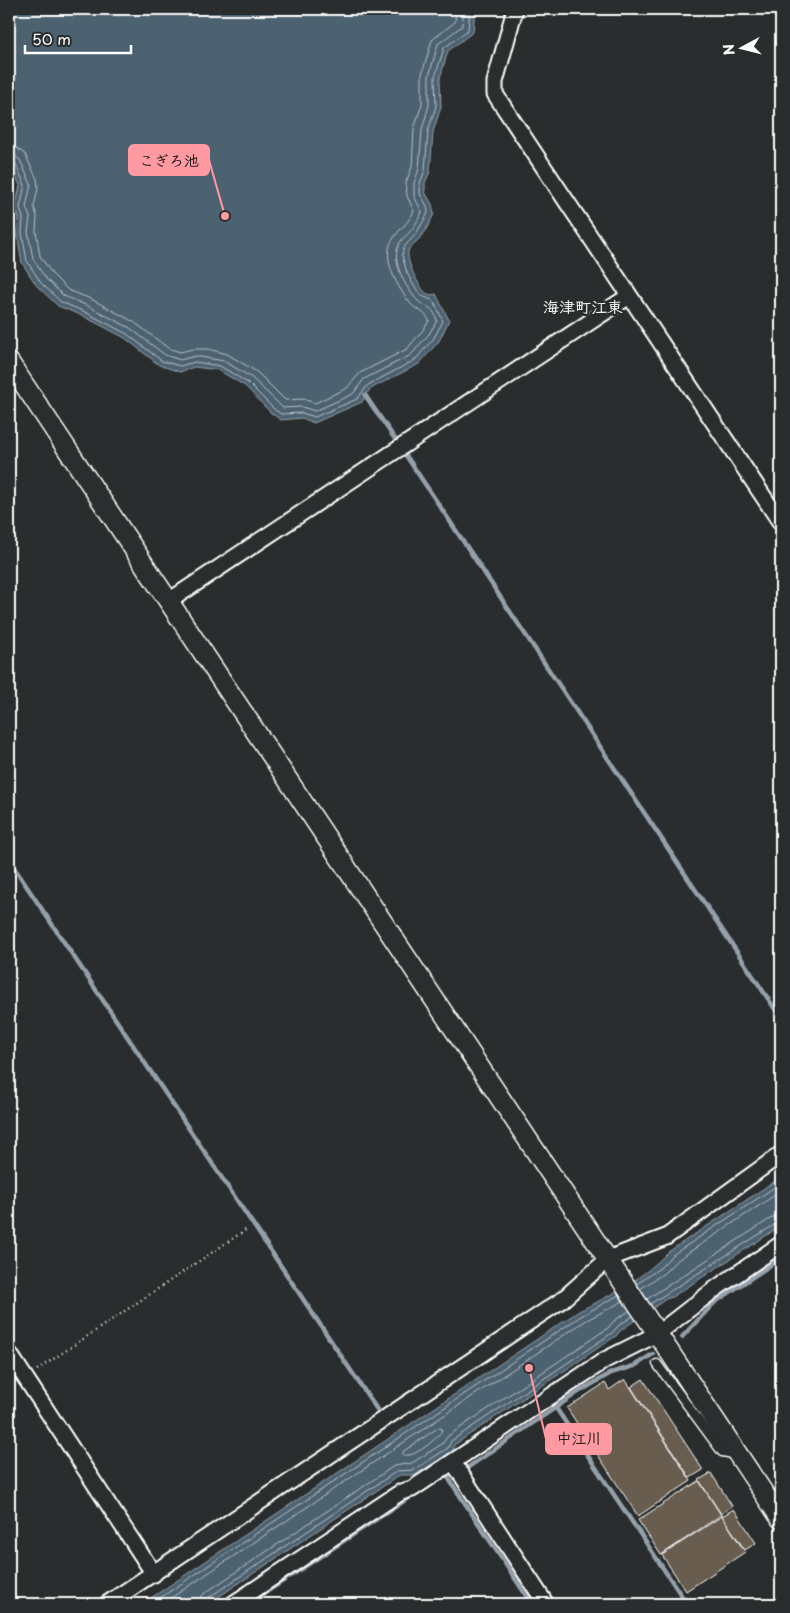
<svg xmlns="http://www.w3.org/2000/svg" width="790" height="1613" viewBox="0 0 790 1613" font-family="'Playpen Sans','Klee One',sans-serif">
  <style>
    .water { fill: #4e6271; stroke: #95a1aa }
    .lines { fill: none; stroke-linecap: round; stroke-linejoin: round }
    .shore { stroke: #b8c0c6; stroke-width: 1 }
    .stream { stroke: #95a1aa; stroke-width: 4.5 }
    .building { fill: #675d4f; stroke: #fff }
    .service-casing { stroke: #fff; stroke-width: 11 }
    .minor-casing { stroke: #fff; stroke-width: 19 }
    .tertiary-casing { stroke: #fff; stroke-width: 22 }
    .path { stroke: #fff; stroke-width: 2.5; stroke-dasharray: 1 4; stroke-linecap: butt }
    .service { stroke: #2a2d2e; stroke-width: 8 }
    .minor { stroke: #2a2d2e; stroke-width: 15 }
    .tertiary { stroke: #2a2d2e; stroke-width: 19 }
    .labels { text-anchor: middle; stroke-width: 5; stroke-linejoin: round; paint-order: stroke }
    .quarter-label { font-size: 16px; font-weight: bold; fill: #fff; stroke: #2a2d2e }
    .leader { fill: none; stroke: #ff9aa2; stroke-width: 2 }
    .callout-dot { fill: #ff9aa2; stroke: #2a2d2e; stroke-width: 2 }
    .callout { fill: #ff9aa2; stroke: #ff9aa2; stroke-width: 2 }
    .callout-label { font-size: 15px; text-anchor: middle; font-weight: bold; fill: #111 }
  </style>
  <rect width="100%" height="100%" fill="#2a2d2e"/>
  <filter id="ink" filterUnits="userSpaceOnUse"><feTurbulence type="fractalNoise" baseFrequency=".02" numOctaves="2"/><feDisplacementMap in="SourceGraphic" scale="10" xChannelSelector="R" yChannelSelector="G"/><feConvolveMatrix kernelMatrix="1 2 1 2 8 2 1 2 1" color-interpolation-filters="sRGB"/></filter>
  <g filter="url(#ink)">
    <!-- water -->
    <g class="water">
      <path d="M9,9H475L473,32L448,51L440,78L441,107L433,132L430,172L425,183V192L432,204L434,214C430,222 426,231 420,238C417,242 411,245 409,249C404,258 418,285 425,292C428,295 432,295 436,294L449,320L439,341L419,364L370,389L362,402L314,423L302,418L281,420L271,413L245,386L218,370L194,367L180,372L159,365L125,338L83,316L58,306L37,286L22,263L17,233L19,218L15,208L20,186L9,158Z"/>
      <path d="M781,1177V1226L672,1297L666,1299L621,1330L616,1336L454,1445L453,1451L415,1475H400L208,1604H142L579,1311C610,1296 644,1278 668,1252Z"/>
    </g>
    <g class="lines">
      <!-- shore -->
      <g class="shore">
        <path d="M9,147L17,148L25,154L37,179L38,188L34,207L37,216L36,231L40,256L52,274L68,290L91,299L134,322L168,348L180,352L193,349H208L227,354L257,372L285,400L303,399L315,403L347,388L360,373L407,349L423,330L429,321C426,311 416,311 410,303C398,288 380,258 393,239C399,229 408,224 414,211L407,196L406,182L412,167L414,129L422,104V74L432,40L455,22L456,9"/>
        <path d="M9,155L15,156L20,160L31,184L26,207L30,217L28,232L33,259L46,279L64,296L88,306L130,328L165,355L180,360L195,356L224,361L252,378L283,408L302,407L315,411L353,394L364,379L411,355L429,334L437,321C433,304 426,309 417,300C406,288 392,263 398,247C400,239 408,235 412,229C416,224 419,218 422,212L414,196V183L419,169L422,130L429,105V76L438,44L462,26L464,9"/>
        <polyline points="9,161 15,163 25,185 20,208 23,218 22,233 27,261 41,283 61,302 85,312 127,334 162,361 180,366 195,362 220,366 248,383 274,409 281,414 302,413 315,417 357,399 368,385 415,360 434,338 443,321 434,301 422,296 414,286 407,273 402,255 404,247 416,234 428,213 427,206 420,194 420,183 425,170 428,131 436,106 435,77 444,48 468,30 470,9"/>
        <polyline points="637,1284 661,1267 671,1256 781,1183"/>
        <polyline points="640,1289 664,1273 676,1261 781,1191"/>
        <polyline points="647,1299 773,1217 781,1216"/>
        <polyline points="650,1304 777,1223 781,1222"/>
        <path d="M438,1428H441L442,1431C435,1440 415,1458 403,1455V1452Z"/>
        <polyline points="151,1604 581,1316 619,1295"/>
        <polyline points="162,1604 585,1321 623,1301"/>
        <polyline points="199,1604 200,1598 205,1593 394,1466 412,1463 442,1444 448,1436 608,1328 614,1321 629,1311"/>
        <polyline points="206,1604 208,1598 397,1471 414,1470 448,1448 451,1441 612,1333 618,1326 633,1316"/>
      </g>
      <!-- stream -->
      <g class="stream">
        <polyline points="772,9 781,22"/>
        <polyline points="365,395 397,442"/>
        <polyline points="403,451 781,1018"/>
        <polyline points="9,860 382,1417"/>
        <polyline points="682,1337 714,1303 781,1258"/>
        <polyline points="556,1408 687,1604"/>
        <polyline points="467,1468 580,1391 611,1373 634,1366 653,1354"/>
        <polyline points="443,1470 532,1604"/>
        <polyline points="248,1604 413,1495"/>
      </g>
    </g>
    <!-- building -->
    <g class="building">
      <polygon points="625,1379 691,1481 638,1516 567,1408 605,1383 609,1390"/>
      <polygon points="643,1379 703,1470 690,1478 631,1387"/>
      <polygon points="711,1473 732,1506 721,1514 699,1480"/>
      <polygon points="699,1481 721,1515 661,1555 638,1520"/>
      <polygon points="734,1509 756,1543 745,1550 722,1516"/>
      <polygon points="722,1516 745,1552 686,1591 662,1555"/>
    </g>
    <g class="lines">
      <!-- service casing -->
      <g class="service-casing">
        <polyline id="service" points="657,1364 722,1452 734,1454"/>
      </g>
      <!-- minor casing -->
      <g class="minor-casing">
        <g id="minor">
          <polyline points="515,9 495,82 495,94 781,523"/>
          <polyline points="169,601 629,296"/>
          <polyline points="9,1353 154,1574"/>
          <polyline points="453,1462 546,1604"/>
          <polyline points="107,1604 562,1300 608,1259 666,1237 781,1154"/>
          <polyline points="233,1604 401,1492 412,1489 605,1360 657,1334 715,1289 781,1244"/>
        </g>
      </g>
      <!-- tertiary casing -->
      <g class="tertiary-casing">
        <polyline id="tertiary" points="9,362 781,1519"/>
      </g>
      <!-- path -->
      <polyline class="path" points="37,1370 247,1229"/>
      <!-- service -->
      <use href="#service" class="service"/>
      <!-- minor -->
      <use href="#minor" class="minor"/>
      <!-- tertiary -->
      <use href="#tertiary" class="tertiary"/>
    </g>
  </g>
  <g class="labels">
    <!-- quarter labels -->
    <g class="quarter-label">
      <text x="583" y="313">海津町江東</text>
    </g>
  </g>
  <!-- callouts -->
  <path class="leader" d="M225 216L209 160M529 1368L546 1439"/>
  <g class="callout-dot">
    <circle cx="225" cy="216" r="5"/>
    <circle cx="529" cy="1368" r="5"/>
  </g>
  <g class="callout">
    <rect x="129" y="145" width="80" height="30" rx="5"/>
    <rect x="546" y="1424" width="65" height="30" rx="5"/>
  </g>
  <g class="callout-label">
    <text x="169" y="166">こぎろ池</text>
    <text x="579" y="1444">中江川</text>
  </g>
  <!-- margin -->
  <rect width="790" height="1613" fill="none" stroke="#2a2d2e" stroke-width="30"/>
  <rect x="15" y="15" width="760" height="1583" fill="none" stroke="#fff" stroke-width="2" filter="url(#ink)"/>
  <!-- north arrow -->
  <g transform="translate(742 48) rotate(263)" stroke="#2a2d2e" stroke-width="4" paint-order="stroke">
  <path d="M0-4L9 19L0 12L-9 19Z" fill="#ffffff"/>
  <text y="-8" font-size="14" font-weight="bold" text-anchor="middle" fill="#ffffff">N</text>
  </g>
  <!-- scale -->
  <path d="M25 45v8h106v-8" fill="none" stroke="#ffffff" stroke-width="2.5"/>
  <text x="32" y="45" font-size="15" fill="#ffffff" stroke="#2a2d2e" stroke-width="4" paint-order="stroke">50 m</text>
</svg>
